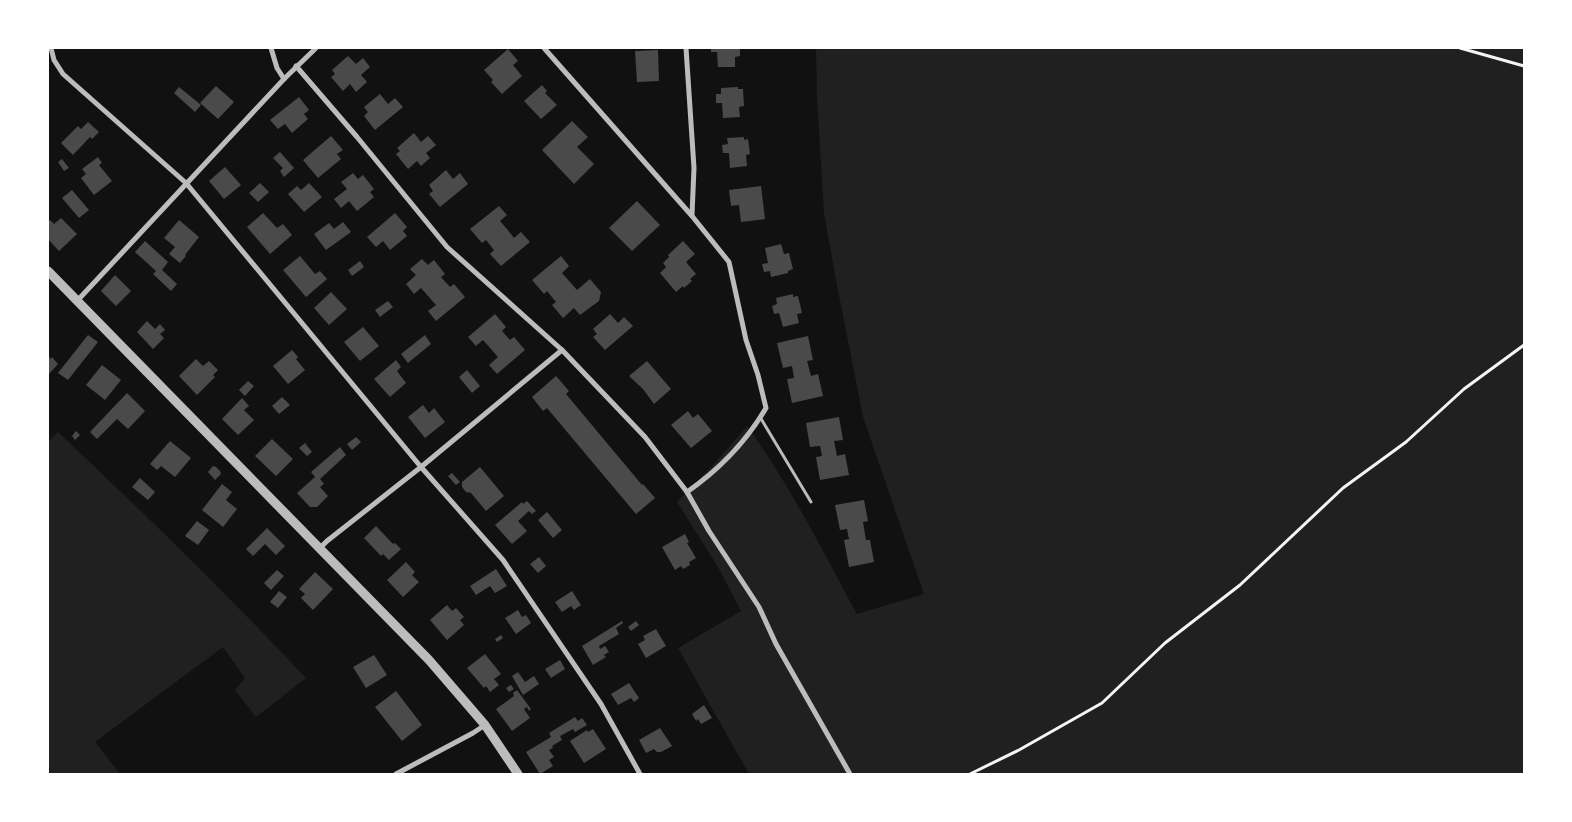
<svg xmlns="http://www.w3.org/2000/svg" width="1572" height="822" viewBox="0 0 1572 822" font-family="'Asap Condensed',sans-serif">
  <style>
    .green { fill: #202020 }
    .building { fill: #4a4a4a }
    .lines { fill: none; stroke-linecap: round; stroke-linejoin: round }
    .path { stroke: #f5f5f5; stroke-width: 3 }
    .service { stroke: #bcbcbc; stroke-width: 3 }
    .minor { stroke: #bcbcbc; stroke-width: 5 }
    .tertiary { stroke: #bcbcbc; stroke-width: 9 }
  </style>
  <rect width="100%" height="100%" fill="#111"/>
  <!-- green -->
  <g class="green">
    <path d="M816,48H1524V774H749L678,648L741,611L718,567L677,502L716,462L747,426C790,485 822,550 857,614L924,594L863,417L836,280L824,213L817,97Z"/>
    <path d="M58,432C143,512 226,593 306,678L256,717L235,690L245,678L223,647L95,742L120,774H48V442Z"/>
  </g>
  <!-- building -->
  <g class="building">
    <polygon points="711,48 740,48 740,56 735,57 735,67 718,67 717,52 711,52"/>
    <polygon points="508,49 518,61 513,65 522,76 502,94 491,82 493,80 484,70"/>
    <polygon points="658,50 659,81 637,82 635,51"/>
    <polygon points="348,56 356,64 363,58 370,67 361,75 367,82 356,92 350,84 343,91 331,77 335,74 332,70"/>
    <polygon points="542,85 547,91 545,93 557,105 541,119 524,101"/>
    <polygon points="216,86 234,102 218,119 200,103"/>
    <polygon points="179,87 201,105 195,112 174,93"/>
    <polygon points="738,87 738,89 743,89 744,106 739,107 740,117 723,118 722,103 716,103 716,94 721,94 721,88"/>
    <polygon points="380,94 388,104 395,98 403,107 375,130 364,116 368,112 364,107"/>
    <polygon points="299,97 309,110 304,114 308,119 292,133 285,124 278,129 270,120"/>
    <polygon points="572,121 588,137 577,147 594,164 574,184 542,150"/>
    <polygon points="88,122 99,132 92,139 90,137 73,155 61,143 78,126 81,129"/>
    <polygon points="414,133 421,142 428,136 436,145 426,153 430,158 421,166 417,161 408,169 396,154 400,151 397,148"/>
    <polygon points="331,136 343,150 337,154 341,159 318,178 303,160"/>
    <polygon points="744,137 744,140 748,139 750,154 746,155 747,166 730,168 729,153 723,153 722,145 728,144 727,138"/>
    <polygon points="280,152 294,168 284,177 280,171 283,168 273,158"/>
    <polygon points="98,157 102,163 99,165 112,181 94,195 81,178 86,174 82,169"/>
    <polygon points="62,159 69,168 64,171 58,162"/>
    <polygon points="225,167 241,185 224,199 209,181"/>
    <polygon points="446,170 453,179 460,173 468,184 440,207 429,194 433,191 429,185"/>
    <polygon points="353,173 358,179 363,175 374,189 370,192 374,197 357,211 349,201 341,208 334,199 347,189 341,182"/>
    <polygon points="260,183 269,192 258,202 249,193"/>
    <polygon points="309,183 322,197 304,212 288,194 297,186 301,190"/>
    <polygon points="761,186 765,219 741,222 739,205 731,206 729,190"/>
    <polygon points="72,190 89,210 79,218 62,198"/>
    <polygon points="637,201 660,225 632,251 609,228"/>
    <polygon points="499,206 507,215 500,221 507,229 514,238 521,232 530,242 501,266 490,254 494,250 486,240 482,243 470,229"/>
    <polygon points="263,213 277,228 283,224 292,235 270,254 247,227"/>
    <polygon points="395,213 407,227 403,231 407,236 390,250 383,241 376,247 367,237"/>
    <polygon points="61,218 77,234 59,251 48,239 48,222 50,220 54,224"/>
    <polygon points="179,220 199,237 185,255 186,256 180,263 169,254 175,247 164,238"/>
    <polygon points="343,222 351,232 326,250 314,234 329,223 334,229"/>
    <polygon points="145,241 168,262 162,270 177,284 171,291 153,274 156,271 135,252"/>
    <polygon points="683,241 695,254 686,262 696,274 690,279 692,281 684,288 683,286 676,292 660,273 666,267 663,263 669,257 668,255"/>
    <polygon points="781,244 784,254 789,253 793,269 788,271 788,273 771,277 770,271 764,272 762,264 768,263 765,248"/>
    <polygon points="300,256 315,274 320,271 327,279 306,297 283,270"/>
    <polygon points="561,256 569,266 562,273 577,290 590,279 601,292 599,301 580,315 574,308 563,318 552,305 556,302 547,291 544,294 532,280"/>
    <polygon points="422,259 428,265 434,260 445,274 441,277 450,287 454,284 465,297 436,321 428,311 436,305 421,288 414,294 406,284 416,275 410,269"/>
    <polygon points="360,261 364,267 352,276 348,270"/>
    <polygon points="115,275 131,291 116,306 101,291"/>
    <polygon points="331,292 347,309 329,325 314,308"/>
    <polygon points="793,294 793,297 798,296 802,313 797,314 799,323 783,327 779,313 774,314 772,306 777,304 776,298"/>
    <polygon points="388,301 393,307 380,317 375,310"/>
    <polygon points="495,314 506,327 502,331 510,340 514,337 525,350 497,374 489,365 498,357 483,340 476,346 468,337"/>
    <polygon points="610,314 618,323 624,317 633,326 605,350 593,337 597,334 593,329"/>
    <polygon points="147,321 155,329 160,324 165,330 160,334 164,338 153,349 137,332"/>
    <polygon points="363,327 379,346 360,361 344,342"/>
    <polygon points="88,335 98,342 68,380 58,373"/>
    <polygon points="425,335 431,344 408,363 401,354"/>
    <polygon points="808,336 813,360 807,361 811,376 818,374 823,396 792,403 787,379 794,378 792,366 783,368 777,343"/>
    <polygon points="292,350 298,357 296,359 305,370 288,384 273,366"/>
    <polygon points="48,356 51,359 52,357 58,364 48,375"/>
    <polygon points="196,359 203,366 209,361 218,370 213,375 215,377 197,395 179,376"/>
    <polygon points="396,360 401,367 397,371 406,383 390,397 374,379"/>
    <polygon points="647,361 671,389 654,404 643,389 629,376"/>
    <polygon points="102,365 121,380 105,400 86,385"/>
    <polygon points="467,370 480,386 472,393 459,377"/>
    <polygon points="556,376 569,391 566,394 642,485 643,484 655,498 636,514 547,408 543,411 532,397"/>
    <polygon points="248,381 254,386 245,396 239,390"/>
    <polygon points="127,393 145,411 128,429 117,419 97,439 90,432"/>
    <polygon points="282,397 290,405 279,414 272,406"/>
    <polygon points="242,398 249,406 244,410 254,420 238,435 222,419"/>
    <polygon points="423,405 429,413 434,408 445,422 425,438 408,417"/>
    <polygon points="688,411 693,418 698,414 712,431 691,448 671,425"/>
    <polygon points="839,417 843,440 834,441 837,456 845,454 849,475 820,480 816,457 822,456 820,446 810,447 806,423"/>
    <polygon points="76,431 80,435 75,440 72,436"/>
    <polygon points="356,437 361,442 352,450 347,444"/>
    <polygon points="272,439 293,459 276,476 255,456"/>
    <polygon points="170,441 191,458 175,477 161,466 157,470 150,464"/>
    <polygon points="305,443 312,452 307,456 299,448"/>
    <polygon points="340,447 346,455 320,479 324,484 320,487 328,496 317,507 310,507 297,493 315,477 311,472"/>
    <polygon points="213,466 216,467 220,471 221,474 215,480 208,472"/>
    <polygon points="480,467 504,496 486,511 471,493 466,492 462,487 462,482"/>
    <polygon points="452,473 460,482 456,485 448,476"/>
    <polygon points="140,478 155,492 148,500 132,487"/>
    <polygon points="222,484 232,492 226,500 237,509 223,527 202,510"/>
    <polygon points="864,500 868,521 863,522 866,540 870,540 874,562 849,567 844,540 849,539 847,529 840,530 835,505"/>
    <polygon points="527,501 536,511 532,514 529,511 518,521 527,531 512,544 495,525 522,502 523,504"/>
    <polygon points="547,512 562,530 553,538 538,520"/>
    <polygon points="197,521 209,530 198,545 185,536"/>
    <polygon points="376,526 393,544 395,543 401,549 389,560 383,554 381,556 364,538"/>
    <polygon points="267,528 285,546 276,555 265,544 253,556 246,549"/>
    <polygon points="685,534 689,542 687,543 696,558 689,562 690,565 683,569 681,566 675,570 662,547"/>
    <polygon points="539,557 546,566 538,573 530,564"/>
    <polygon points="406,562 415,572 412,575 419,582 403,597 387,580"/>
    <polygon points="496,569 507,586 495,593 490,586 476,595 470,586"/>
    <polygon points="277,570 284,576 271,590 264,583"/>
    <polygon points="315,572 333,589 313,610 301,598 305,594 299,589"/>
    <polygon points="279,591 287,597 278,608 270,602"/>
    <polygon points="572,591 581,605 574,610 571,606 562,612 555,602"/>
    <polygon points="447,605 452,611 456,608 464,617 460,620 464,625 447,640 430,620"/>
    <polygon points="518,610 522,617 526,615 531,623 516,634 505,618"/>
    <polygon points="622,621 623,623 616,628 619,634 599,646 600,649 605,646 609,652 604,655 606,657 593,665 582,646"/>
    <polygon points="636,621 639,625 631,631 628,627"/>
    <polygon points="656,629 666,646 646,658 638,644 645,640 643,636"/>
    <polygon points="501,635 503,638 497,642 495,639"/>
    <polygon points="485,654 501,674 494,679 499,685 490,692 486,686 484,688 467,668"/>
    <polygon points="374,655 387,675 366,688 353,667"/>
    <polygon points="560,660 565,669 551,678 545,669"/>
    <polygon points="518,672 525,682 534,676 539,684 523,695 512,676"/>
    <polygon points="629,683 639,698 634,702 631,698 618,705 611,694"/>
    <polygon points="511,685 514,689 509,692 506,688"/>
    <polygon points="517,690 531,709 529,711 527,707 524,709 530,718 512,731 496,709 514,696 513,693"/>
    <polygon points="396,691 422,725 402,741 375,707"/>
    <polygon points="704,705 712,718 701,724 698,719 696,721 692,714"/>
    <polygon points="575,717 578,721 582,718 587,725 575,732 573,729 560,736 562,740 552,746 553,748 549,750 554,757 549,760 553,766 540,774 526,752 551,737 549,733"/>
    <polygon points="660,728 672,746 661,752 657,752 654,749 646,753 639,740"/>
    <polygon points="593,729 606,749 584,763 570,741 587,730 588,732"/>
  </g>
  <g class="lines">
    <!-- path -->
    <g class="path">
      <polyline points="1460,48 1524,66"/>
      <polyline points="970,774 1019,750 1102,703 1165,643 1240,585 1343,488 1406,442 1464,389 1524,345"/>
    </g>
    <!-- service -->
    <polyline class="service" points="760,417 811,502"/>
    <!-- minor -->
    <g class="minor">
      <polyline points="51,48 54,60 63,74 186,183 421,467 503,560 601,704 640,774"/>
      <polyline points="271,48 277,68 284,79"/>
      <path d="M544,48L692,216L729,262L746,340L758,375L766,408C746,442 720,469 687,492"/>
      <polyline points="686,48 694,168 692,215"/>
      <polyline points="296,66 357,137 447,247 562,350 645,437 687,492 709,531 759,607 776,644 850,774"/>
      <polyline points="77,301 284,79 316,48"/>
      <polyline points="320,548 327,541 421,467 562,350"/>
      <polyline points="396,774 473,733 485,725"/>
    </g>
    <!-- tertiary -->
    <polyline class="tertiary" points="48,271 429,660 485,725 518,774"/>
  </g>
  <!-- border -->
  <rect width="1572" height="822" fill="none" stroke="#ffffff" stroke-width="98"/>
</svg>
